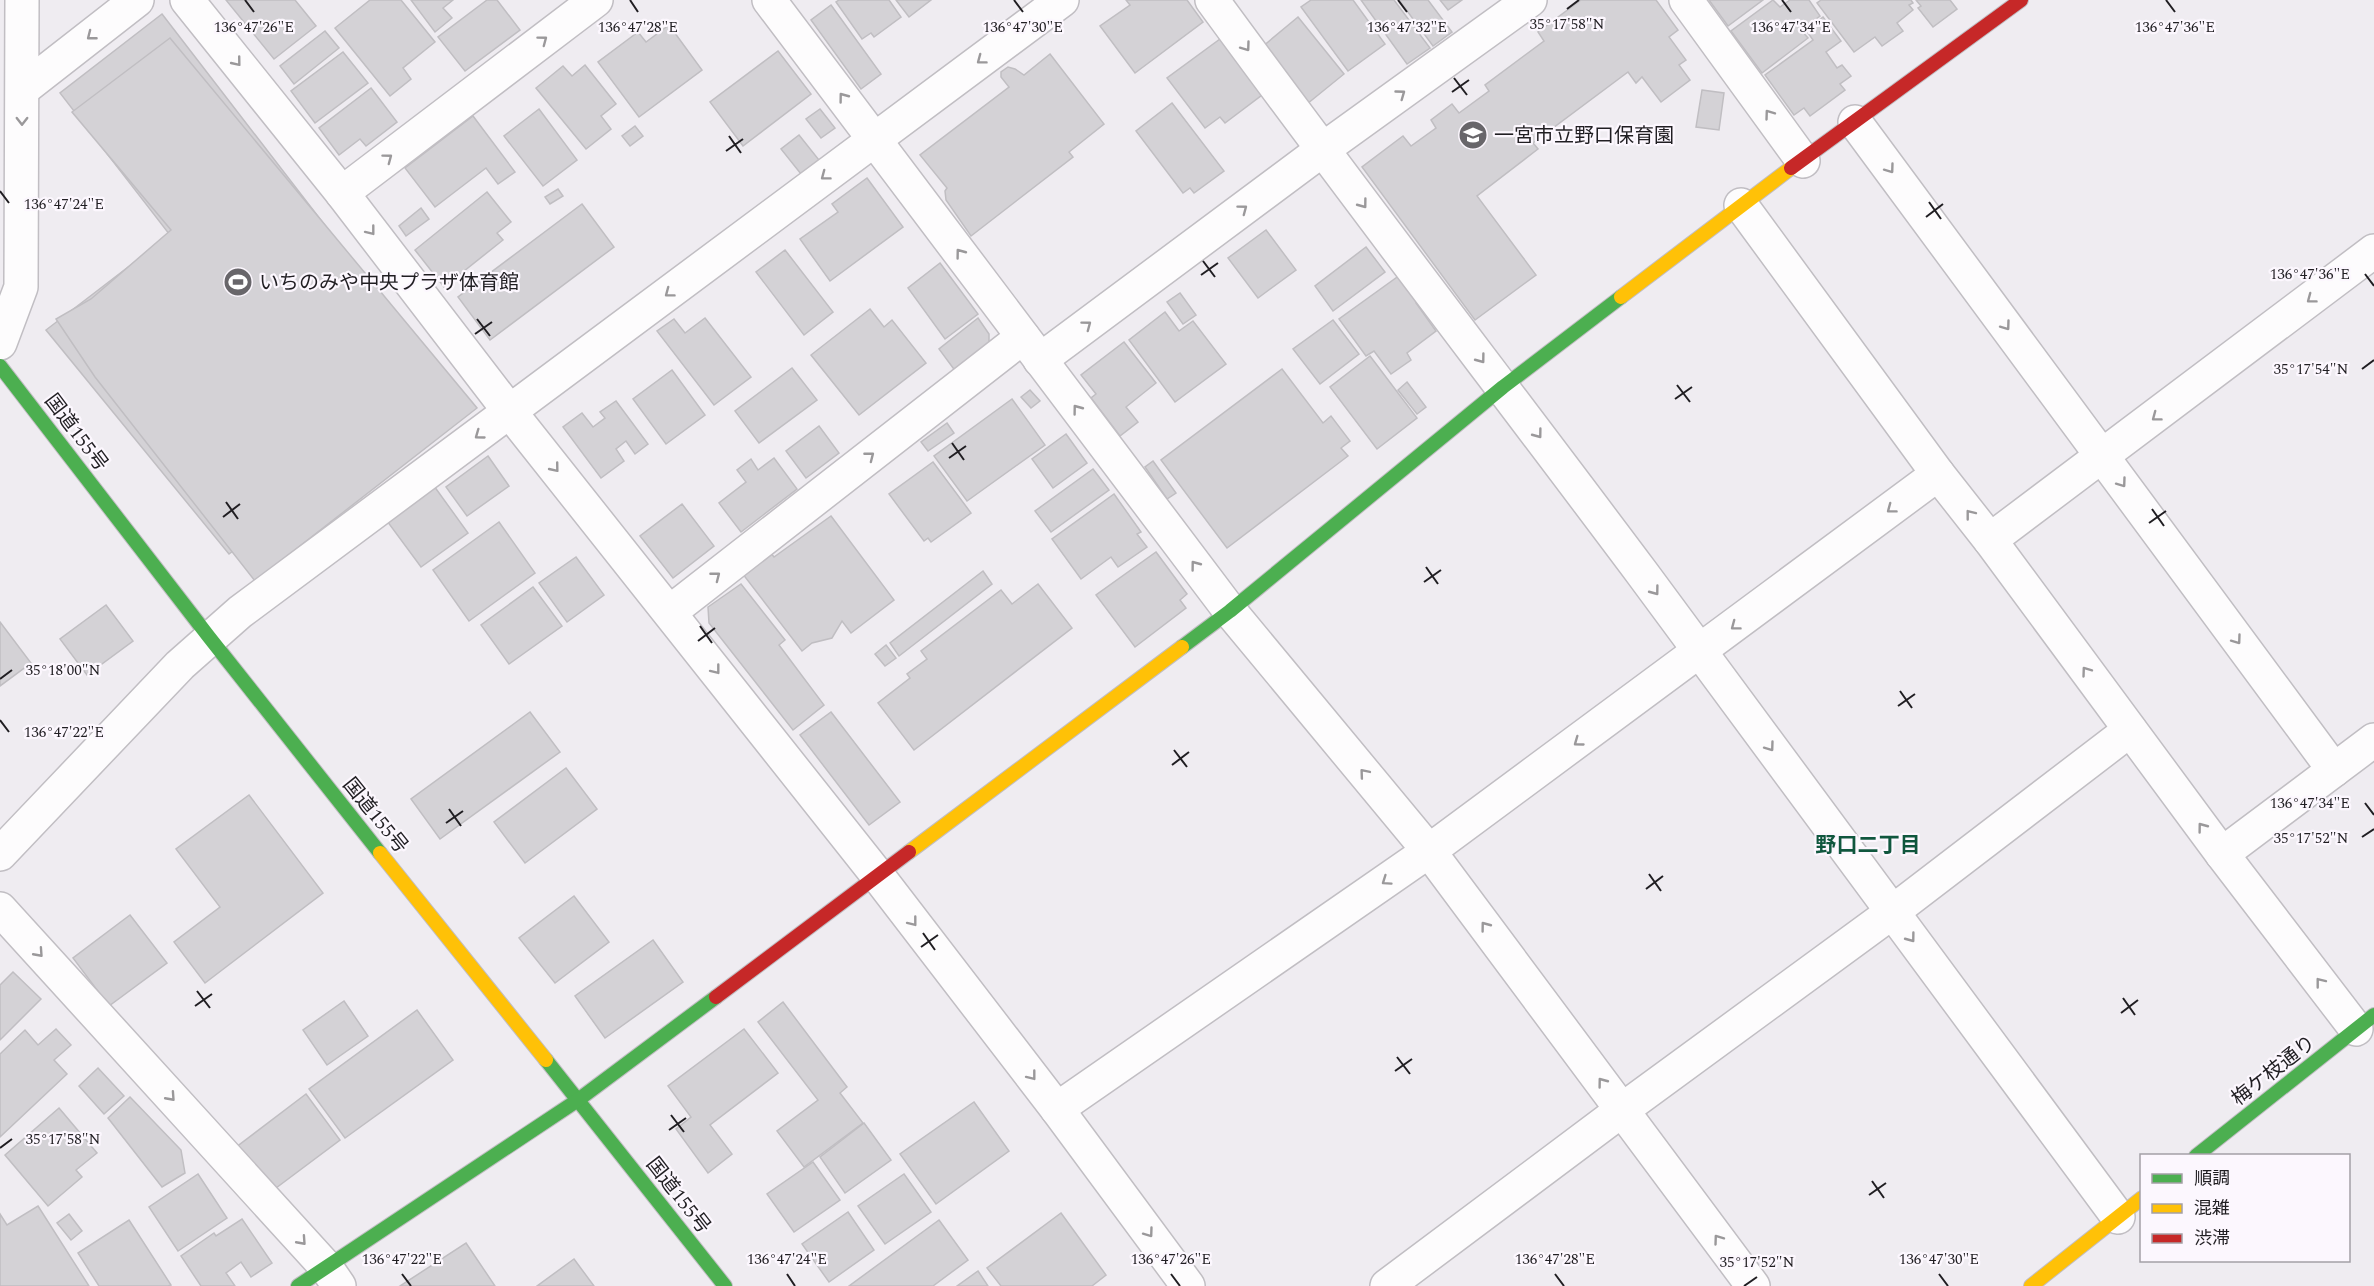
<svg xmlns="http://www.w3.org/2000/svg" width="2374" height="1286" viewBox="0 0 2374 1286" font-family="Spectral,'Noto Sans JP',serif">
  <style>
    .building { fill: #d4d2d6; stroke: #c0bec2; stroke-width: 1.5 }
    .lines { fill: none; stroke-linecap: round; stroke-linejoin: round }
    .street-casing { stroke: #c1bec3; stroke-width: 36 }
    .fast-casing { stroke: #c1bec3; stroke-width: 16 }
    .slow-casing { stroke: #c1bec3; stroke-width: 16 }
    .jam-casing { stroke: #c1bec3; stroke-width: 16 }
    .street { stroke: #fdfcfd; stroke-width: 33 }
    .fast { stroke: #4caf50; stroke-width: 14 }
    .slow { stroke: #ffc107; stroke-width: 14 }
    .jam { stroke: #c62828; stroke-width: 14 }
    .oneway { stroke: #9a989a }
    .ticks { fill: none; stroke: #201e22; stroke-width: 2 }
    .labels { text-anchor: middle; stroke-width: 4.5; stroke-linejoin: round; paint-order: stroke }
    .poi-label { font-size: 20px; fill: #201e22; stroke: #fcf7fe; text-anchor: start }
    .street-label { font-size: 20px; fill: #201e22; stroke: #fcf7fe }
    .neighbourhood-label { font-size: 21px; font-weight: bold; fill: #10573e; stroke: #fcf7fe }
    .ticks-label { font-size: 15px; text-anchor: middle; fill: #201e22; stroke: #fcf7fe; stroke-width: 4.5; stroke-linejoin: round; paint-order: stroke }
  </style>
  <rect width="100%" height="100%" fill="#efecf1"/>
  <!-- building -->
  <g class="building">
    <polygon points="226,0 295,0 316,26 274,59"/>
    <polygon points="370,0 401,0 435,42 403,68 411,79 390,96 335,28"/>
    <polygon points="411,0 453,0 443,8 452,18 435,32"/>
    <polygon points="487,0 497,0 520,30 465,71 438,37"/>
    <polygon points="839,0 889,0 901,17 874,37 871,33 862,39 836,2"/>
    <polygon points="896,0 931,0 909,17"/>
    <polygon points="1126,0 1187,0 1203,22 1135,73 1100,26 1130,5"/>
    <polygon points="1311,0 1353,0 1385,44 1348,71 1301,7"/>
    <polygon points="1361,0 1394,0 1430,48 1407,64"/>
    <polygon points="1399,0 1428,0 1452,32 1433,46"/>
    <polygon points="1440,0 1462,0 1448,10"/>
    <polygon points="1581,0 1656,0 1678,30 1669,37 1686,60 1679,65 1690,80 1661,102 1642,77 1636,83 1628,72 1533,143 1538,149 1477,196 1536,275 1475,320 1362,167 1403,136 1411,146 1436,128 1431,120 1452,104 1459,113 1489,91 1485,85 1544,41 1538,32"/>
    <polygon points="1709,0 1763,0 1728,26"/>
    <polygon points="1773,0 1780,7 1790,0 1809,0 1820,16 1801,30 1808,38 1762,73 1731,31"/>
    <polygon points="1821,0 1911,0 1913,3 1909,5 1913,10 1897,23 1903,31 1882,46 1875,37 1854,52 1817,3"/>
    <polygon points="1916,0 1950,0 1957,9 1933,27 1918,8 1921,6"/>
    <polygon points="831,5 881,74 861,89 811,20"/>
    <polygon points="162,14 448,385 443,388 457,407 247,569 233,551 229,554 46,330 170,235 60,93"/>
    <polygon points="1298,17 1344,74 1307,104 1262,47"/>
    <polygon points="1823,17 1841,41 1826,52 1837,68 1842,65 1851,76 1840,84 1845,90 1810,116 1804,108 1794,115 1765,75 1813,40 1806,30"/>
    <polygon points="669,25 702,70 639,117 598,62 638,32 646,42"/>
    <polygon points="325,31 339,48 294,84 280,66"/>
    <polygon points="170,38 477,408 255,581 95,377 56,319 91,299 171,230 72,112"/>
    <polygon points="1220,39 1262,95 1225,123 1220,117 1205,128 1167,78"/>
    <polygon points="778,51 811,94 743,146 710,102"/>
    <polygon points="343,52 368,83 315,123 291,91"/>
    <polygon points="1050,54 1104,124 1069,152 1073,157 971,236 946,200 945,191 947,188 920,155 1009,87 1001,77 1001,72 1008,67 1015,69 1024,75"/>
    <polygon points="585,65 616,104 601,116 611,129 586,149 536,88 563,66 572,76"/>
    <polygon points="371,88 397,122 366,146 360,139 339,155 319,128"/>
    <polygon points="1702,90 1724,93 1719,130 1696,127"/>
    <polygon points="1172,103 1224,171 1194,193 1190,188 1183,193 1136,131"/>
    <polygon points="539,109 577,160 543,186 504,136"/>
    <polygon points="820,109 835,128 821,138 806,119"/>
    <polygon points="473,116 515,172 498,184 486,168 435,207 405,168"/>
    <polygon points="635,126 643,136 630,146 622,136"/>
    <polygon points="799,135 819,160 801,174 781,149"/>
    <polygon points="867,178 903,227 830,281 800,239 838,212 832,204"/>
    <polygon points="558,189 563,196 550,204 545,197"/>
    <polygon points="487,192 511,222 497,233 503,240 444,287 415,250"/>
    <polygon points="582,204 614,247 490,340 458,297"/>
    <polygon points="421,208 429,219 406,236 399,226"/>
    <polygon points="1266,230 1296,270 1258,298 1228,258"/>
    <polygon points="1366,247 1385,272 1333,311 1315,286"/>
    <polygon points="785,250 833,312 804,335 756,272"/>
    <polygon points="940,263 978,314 945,339 908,288"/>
    <polygon points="1400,275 1419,301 1416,303 1436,331 1407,353 1411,360 1391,374 1374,351 1366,356 1339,319"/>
    <polygon points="1180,293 1196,315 1183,324 1167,302"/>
    <polygon points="870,309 884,327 892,320 926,363 859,415 811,355"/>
    <polygon points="1165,312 1179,331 1193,321 1226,364 1175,402 1129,340"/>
    <polygon points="705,318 751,377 714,405 657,331 674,319 685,333"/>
    <polygon points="978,318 989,334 989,349 956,372 939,349"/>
    <polygon points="1333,320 1359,354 1320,384 1293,349"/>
    <polygon points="1124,342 1156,383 1126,407 1138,422 1120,436 1091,398 1096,394 1081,375"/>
    <polygon points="1370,356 1417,418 1377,449 1330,387"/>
    <polygon points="792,368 817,400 759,443 735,411"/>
    <polygon points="1282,369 1323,423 1331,416 1350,441 1341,448 1348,456 1227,548 1161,460"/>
    <polygon points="672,370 705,415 666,444 633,399"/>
    <polygon points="1407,382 1426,407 1417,414 1398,390"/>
    <polygon points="1030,390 1040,401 1031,408 1021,397"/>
    <polygon points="1012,399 1045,445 967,501 934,456"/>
    <polygon points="616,401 648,444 635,454 626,441 616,449 624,461 601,478 563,427 582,413 593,427 605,418 600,412"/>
    <polygon points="947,423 954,433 928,451 921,442"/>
    <polygon points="819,426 839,453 806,478 786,451"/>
    <polygon points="1066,434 1087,463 1053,488 1032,459"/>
    <polygon points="488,456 509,486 467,516 446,487"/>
    <polygon points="774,458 797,489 741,532 719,503 746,482 737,470 751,459 758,470"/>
    <polygon points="1153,461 1176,493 1167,499 1145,467"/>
    <polygon points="933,462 971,513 931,542 928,538 924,541 889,494"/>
    <polygon points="1093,469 1109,490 1051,532 1035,511"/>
    <polygon points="434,486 468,533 421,567 387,521"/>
    <polygon points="1114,494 1141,532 1137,534 1147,547 1118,567 1111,557 1081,579 1052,539"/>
    <polygon points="682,504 714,546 673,578 640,536"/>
    <polygon points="831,516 894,600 851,633 842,621 832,638 812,643 802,651 742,573 770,552 774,557"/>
    <polygon points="499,522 535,573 469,621 433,570"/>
    <polygon points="1156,552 1187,594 1180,600 1186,608 1135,647 1096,595"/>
    <polygon points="576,557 604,595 567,622 539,583"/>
    <polygon points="983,571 992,584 899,656 890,643"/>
    <polygon points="741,584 785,640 779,645 824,705 793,730 709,623 708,607"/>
    <polygon points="1038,584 1072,628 914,750 878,703 910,678 907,674 927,659 921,651 1001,590 1012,604"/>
    <polygon points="533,587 562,626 509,664 481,625"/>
    <polygon points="106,605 133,641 87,675 60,639"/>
    <polygon points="0,622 31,663 0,686"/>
    <polygon points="886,645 896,658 885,666 875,654"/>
    <polygon points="530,712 560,752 440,839 411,799"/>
    <polygon points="831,712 900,802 869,825 800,735"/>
    <polygon points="566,768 597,809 525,863 494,822"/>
    <polygon points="249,795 323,893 205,983 174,942 220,907 176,849"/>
    <polygon points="574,896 609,942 555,983 519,938"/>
    <polygon points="130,915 167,963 109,1006 73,958"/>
    <polygon points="653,940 683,982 605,1038 575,996"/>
    <polygon points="13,972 41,999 0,1040 0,985"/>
    <polygon points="344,1001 368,1036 327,1065 303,1030"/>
    <polygon points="783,1002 847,1087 840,1093 863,1123 804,1167 777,1131 818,1100 758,1022"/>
    <polygon points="417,1010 453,1060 345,1138 309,1089"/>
    <polygon points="56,1029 71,1045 54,1060 67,1074 0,1137 0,1054 25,1030 38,1045"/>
    <polygon points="744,1029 778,1073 710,1125 732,1154 708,1173 676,1129 691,1117 668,1086"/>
    <polygon points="98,1068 124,1096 104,1114 79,1086"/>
    <polygon points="306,1094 340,1140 268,1194 235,1148"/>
    <polygon points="130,1097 181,1150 185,1173 162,1187 108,1118"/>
    <polygon points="974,1102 1009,1151 936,1204 900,1154"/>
    <polygon points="59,1108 97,1153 76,1170 82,1177 48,1206 5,1155"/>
    <polygon points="864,1123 891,1160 845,1193 820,1157"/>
    <polygon points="813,1162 840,1200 794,1232 767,1194"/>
    <polygon points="198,1174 227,1218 178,1251 149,1207"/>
    <polygon points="904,1174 931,1212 885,1244 858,1206"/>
    <polygon points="38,1206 89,1286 0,1286 0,1214 7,1225"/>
    <polygon points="848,1212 874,1250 829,1282 802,1244"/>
    <polygon points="1061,1213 1106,1275 1092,1286 1001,1286 987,1268"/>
    <polygon points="69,1214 82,1231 71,1240 57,1223"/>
    <polygon points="242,1219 272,1263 251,1277 241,1262 226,1273 235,1286 201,1286 181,1256 214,1233 216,1236"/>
    <polygon points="129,1220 171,1285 168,1286 99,1286 78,1253"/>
    <polygon points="939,1220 968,1260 933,1286 849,1286"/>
    <polygon points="466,1243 495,1286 400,1286"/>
    <polygon points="574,1259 594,1286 537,1286"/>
    <polygon points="978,1271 988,1286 957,1286"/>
  </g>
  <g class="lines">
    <!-- street casing -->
    <g class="street-casing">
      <g id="street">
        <polyline points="187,0 342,193 510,412 878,876 1057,1109 1188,1286"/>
        <polyline points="769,0 1230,611 1429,851 1753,1286"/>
        <path d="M1212,0C1353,193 1499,382 1642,573C1802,787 1959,1003 2118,1217"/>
        <polyline points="1686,0 1803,161"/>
        <polyline points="23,89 137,0"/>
        <polyline points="1855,122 2334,770"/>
        <polyline points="342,193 596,0"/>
        <polyline points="1741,205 1938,474 1990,540 2222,854 2356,1029"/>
        <polyline points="0,343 21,287 22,0"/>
        <polyline points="1040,360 1322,150 1530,0"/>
        <polyline points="1990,540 2374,251"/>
        <polyline points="670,612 1023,337"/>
        <polyline points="0,854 180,665 240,612 1062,0"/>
        <polyline points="2222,854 2374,740"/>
        <polyline points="0,909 326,1267 339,1286"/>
        <polyline points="1057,1109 1429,851 1938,474"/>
        <polyline points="1387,1286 1622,1110 1891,913 2130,730"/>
      </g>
    </g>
    <!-- fast casing -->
    <g class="fast-casing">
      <g id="fast">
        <polyline points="0,366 209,637 380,853"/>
        <polyline points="1182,647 1230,611 1503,387 1621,297"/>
        <polyline points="546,1060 725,1286"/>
        <polyline points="2196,1156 2374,1015"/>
        <polyline points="298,1286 578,1100 716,997"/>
      </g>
    </g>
    <!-- slow casing -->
    <g class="slow-casing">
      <g id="slow">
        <polyline points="1621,297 1791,168"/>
        <polyline points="909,852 1182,647"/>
        <polyline points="380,853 546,1060"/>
        <polyline points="2031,1286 2142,1198"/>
      </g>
    </g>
    <!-- jam casing -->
    <g class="jam-casing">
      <g id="jam">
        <polyline points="1791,168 2021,0"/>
        <polyline points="716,997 909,852"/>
      </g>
    </g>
    <!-- street -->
    <use href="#street" class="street"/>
    <!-- fast -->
    <use href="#fast" class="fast"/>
    <!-- slow -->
    <use href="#slow" class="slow"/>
    <!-- jam -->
    <use href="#jam" class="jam"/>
  </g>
  <!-- one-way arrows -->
  <defs><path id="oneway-chevron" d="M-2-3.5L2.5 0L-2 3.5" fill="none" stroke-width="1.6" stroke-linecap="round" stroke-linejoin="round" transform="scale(1.5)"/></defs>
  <g class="oneway">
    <use href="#oneway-chevron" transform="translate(91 36) rotate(142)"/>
    <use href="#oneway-chevron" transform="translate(543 40) rotate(-37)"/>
    <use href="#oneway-chevron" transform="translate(1246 47) rotate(54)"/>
    <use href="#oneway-chevron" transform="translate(981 60) rotate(143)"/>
    <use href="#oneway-chevron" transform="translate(237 62) rotate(51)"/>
    <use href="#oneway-chevron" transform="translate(1401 94) rotate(-36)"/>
    <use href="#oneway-chevron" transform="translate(843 97) rotate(-127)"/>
    <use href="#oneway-chevron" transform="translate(1769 114) rotate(-126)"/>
    <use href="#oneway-chevron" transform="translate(22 121) rotate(90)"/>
    <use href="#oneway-chevron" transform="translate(388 158) rotate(-37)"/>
    <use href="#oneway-chevron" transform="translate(1890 169) rotate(54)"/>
    <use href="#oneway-chevron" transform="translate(825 176) rotate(143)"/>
    <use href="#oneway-chevron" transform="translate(1363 204) rotate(53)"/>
    <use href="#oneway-chevron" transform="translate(1243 209) rotate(-37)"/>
    <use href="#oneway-chevron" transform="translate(371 231) rotate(52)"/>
    <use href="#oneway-chevron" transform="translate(960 253) rotate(-127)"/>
    <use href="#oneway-chevron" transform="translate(669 293) rotate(143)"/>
    <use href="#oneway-chevron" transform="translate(2311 299) rotate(143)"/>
    <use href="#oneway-chevron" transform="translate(1087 325) rotate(-37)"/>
    <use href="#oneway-chevron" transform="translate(2006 326) rotate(54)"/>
    <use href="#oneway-chevron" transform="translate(1481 359) rotate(53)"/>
    <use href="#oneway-chevron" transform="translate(1077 409) rotate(-127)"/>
    <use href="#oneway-chevron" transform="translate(2156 417) rotate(143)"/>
    <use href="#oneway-chevron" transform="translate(1538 434) rotate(53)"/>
    <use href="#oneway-chevron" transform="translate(479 435) rotate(144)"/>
    <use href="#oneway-chevron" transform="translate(870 456) rotate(-38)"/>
    <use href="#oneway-chevron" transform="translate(555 468) rotate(51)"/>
    <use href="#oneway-chevron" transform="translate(2122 483) rotate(54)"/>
    <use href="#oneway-chevron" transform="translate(1891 509) rotate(143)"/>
    <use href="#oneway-chevron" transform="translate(1970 514) rotate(-128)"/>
    <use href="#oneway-chevron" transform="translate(1195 565) rotate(-127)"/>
    <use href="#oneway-chevron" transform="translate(716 576) rotate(-38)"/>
    <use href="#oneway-chevron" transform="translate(1655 591) rotate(53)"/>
    <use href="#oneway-chevron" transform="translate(1735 626) rotate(143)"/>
    <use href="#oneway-chevron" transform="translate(2237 640) rotate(54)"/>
    <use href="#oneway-chevron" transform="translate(716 670) rotate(52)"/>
    <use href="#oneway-chevron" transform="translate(2086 671) rotate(-126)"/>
    <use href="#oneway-chevron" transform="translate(1578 742) rotate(144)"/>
    <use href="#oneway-chevron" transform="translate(1770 747) rotate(54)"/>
    <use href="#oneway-chevron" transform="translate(1364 773) rotate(-130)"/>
    <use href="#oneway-chevron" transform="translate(2202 827) rotate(-127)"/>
    <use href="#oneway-chevron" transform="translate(1386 881) rotate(145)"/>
    <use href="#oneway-chevron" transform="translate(913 922) rotate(52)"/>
    <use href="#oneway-chevron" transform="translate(1485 926) rotate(-127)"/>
    <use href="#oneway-chevron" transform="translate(1911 938) rotate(53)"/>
    <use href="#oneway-chevron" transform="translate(39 953) rotate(48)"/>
    <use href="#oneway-chevron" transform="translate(2320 982) rotate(-128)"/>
    <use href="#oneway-chevron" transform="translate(1032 1076) rotate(52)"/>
    <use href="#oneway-chevron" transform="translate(1602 1082) rotate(-127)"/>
    <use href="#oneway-chevron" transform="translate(171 1097) rotate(48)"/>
    <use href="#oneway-chevron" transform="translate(1149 1233) rotate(54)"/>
    <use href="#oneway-chevron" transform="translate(1718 1239) rotate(-126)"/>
    <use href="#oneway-chevron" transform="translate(302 1241) rotate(48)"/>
  </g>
  <!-- ticks -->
  <path class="ticks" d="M245,0L254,12M630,0L638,12M1014,0L1023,12M1398,0L1407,12M1782,0L1791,12M2166,0L2175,12M1567,9L1579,0M1454,78L1467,95M1452,92L1469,80M729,136L741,153M726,151L743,139M0,191L9,203M1929,202L1941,219M1926,217L1943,204M1203,261L1215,277M2365,274L2374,286M1201,275L1218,263M477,319L490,336M475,334L492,322M2362,369L2374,360M1677,385L1690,402M1675,399L1692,387M952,443L964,460M949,458L966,446M226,502L238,519M2152,509L2164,526M223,517L240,504M2149,523L2166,511M1426,567L1438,584M1424,582L1441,570M700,626L712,643M698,641L715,628M0,679L12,670M1900,691L1912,708M1898,706L1915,694M0,720L9,732M1174,750L1187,767M1172,765L1189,752M2365,803L2374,815M449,809L461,826M446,823L463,811M2362,837L2374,829M1649,874L1661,891M1646,889L1663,876M923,933L935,950M921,947L938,935M197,991L210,1008M2123,998L2135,1015M195,1006L212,994M2121,1013L2138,1000M1397,1057L1410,1074M1395,1071L1412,1059M671,1115L684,1132M669,1130L686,1118M0,1148L12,1139M1872,1181L1884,1198M1869,1195L1886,1183M402,1274L411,1286M787,1274L795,1286M1171,1274L1180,1286M1555,1274L1564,1286M1939,1274L1948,1286M1744,1286L1757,1277"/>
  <!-- icons -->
  <defs>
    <g id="school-disc" transform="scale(1.5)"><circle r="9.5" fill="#68666a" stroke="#fcf7fe"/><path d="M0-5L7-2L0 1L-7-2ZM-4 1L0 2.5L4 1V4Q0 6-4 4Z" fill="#fff"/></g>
    <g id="stadium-disc" transform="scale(1.5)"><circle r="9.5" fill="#68666a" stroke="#fcf7fe"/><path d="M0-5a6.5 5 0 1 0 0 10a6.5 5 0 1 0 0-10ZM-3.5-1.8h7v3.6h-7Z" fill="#fff"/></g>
  </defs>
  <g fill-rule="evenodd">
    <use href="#school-disc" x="1473" y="135"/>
    <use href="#stadium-disc" x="238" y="282"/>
  </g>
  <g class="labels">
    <!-- poi labels -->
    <g class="poi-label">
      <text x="1494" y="142">一宮市立野口保育園</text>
      <text x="259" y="289">いちのみや中央プラザ体育館</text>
    </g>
    <!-- street labels -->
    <g class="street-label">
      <text transform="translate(77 432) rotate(53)" y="7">国道155号</text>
      <text transform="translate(376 815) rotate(51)" y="7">国道155号</text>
      <text transform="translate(2273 1070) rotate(-38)" y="7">梅ケ枝通り</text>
      <text transform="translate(679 1195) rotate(52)" y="7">国道155号</text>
    </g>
    <!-- neighbourhood labels -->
    <g class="neighbourhood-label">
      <text x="1868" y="852">野口二丁目</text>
    </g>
  </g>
  <g class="ticks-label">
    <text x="1567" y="29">35°17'58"N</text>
    <text x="254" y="32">136°47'26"E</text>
    <text x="638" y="32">136°47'28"E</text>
    <text x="1023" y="32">136°47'30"E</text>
    <text x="1407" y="32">136°47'32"E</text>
    <text x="1791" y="32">136°47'34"E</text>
    <text x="2175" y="32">136°47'36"E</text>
    <text x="64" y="209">136°47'24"E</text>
    <text x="2310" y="279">136°47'36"E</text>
    <text x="2311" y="374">35°17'54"N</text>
    <text x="63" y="675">35°18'00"N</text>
    <text x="64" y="737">136°47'22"E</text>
    <text x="2310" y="808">136°47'34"E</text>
    <text x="2311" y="843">35°17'52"N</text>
    <text x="63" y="1144">35°17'58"N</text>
    <text x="402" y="1264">136°47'22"E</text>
    <text x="787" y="1264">136°47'24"E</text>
    <text x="1171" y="1264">136°47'26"E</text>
    <text x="1555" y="1264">136°47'28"E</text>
    <text x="1939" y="1264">136°47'30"E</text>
    <text x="1757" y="1267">35°17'52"N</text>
  </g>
  <!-- legend -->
  <rect x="2140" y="1154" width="210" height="108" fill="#fcf7fe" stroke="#a4a0a6" stroke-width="1.5"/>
  <rect x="2152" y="1174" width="30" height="9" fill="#4caf50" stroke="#a4a0a6" stroke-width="1.5"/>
  <text x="2194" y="1184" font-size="18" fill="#201e22">順調</text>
  <rect x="2152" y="1204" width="30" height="9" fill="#ffc107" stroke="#a4a0a6" stroke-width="1.5"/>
  <text x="2194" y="1214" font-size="18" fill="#201e22">混雑</text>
  <rect x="2152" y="1234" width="30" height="9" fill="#c62828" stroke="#a4a0a6" stroke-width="1.5"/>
  <text x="2194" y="1244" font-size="18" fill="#201e22">渋滞</text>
</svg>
